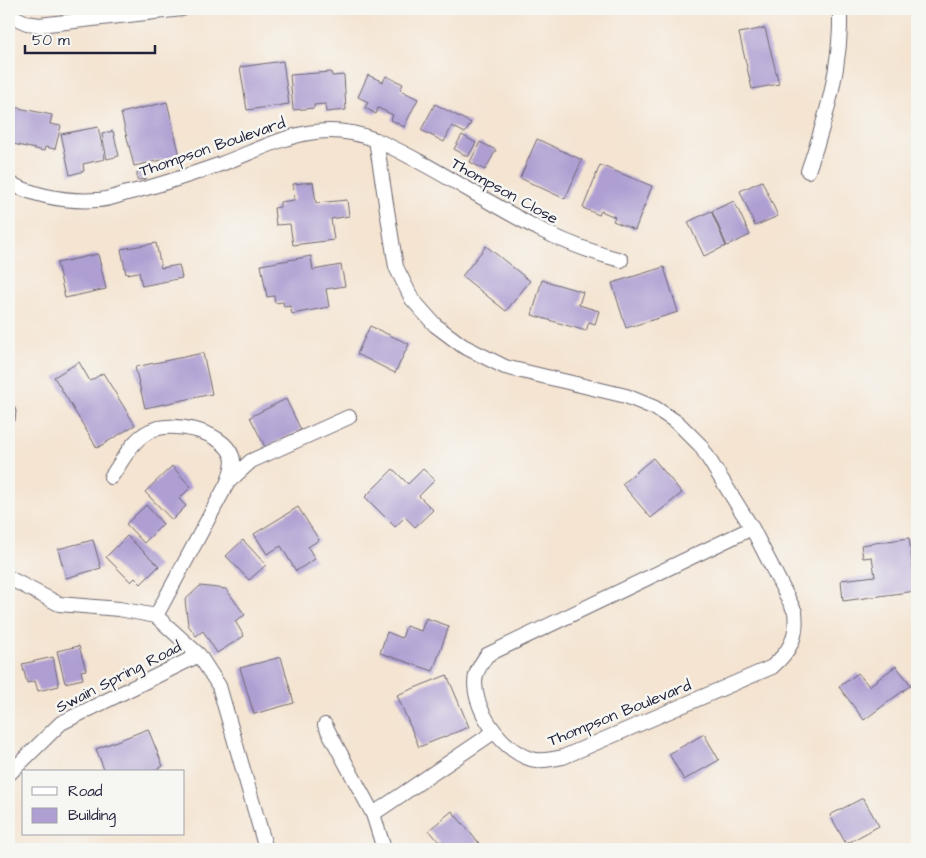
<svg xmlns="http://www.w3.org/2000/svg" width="926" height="858" viewBox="0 0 926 858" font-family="'Architects Daughter',sans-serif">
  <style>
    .building { fill: #ae9ed2 }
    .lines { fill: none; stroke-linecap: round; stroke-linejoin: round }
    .street-casing { stroke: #6c6670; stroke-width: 16 }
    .street { stroke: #fff; stroke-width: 14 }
    .labels { text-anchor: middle; stroke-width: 5; stroke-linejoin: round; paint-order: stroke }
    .street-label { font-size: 16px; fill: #22223b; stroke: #f6f6f2 }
  </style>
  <rect width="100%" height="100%" fill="#f6f6f2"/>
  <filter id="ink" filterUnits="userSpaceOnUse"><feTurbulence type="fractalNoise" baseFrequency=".02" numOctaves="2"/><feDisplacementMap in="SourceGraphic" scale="10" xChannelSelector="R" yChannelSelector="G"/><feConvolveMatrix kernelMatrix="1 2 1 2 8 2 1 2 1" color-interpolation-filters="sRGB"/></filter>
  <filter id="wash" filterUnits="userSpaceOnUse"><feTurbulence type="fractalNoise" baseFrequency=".0096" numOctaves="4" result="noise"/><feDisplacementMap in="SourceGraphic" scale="20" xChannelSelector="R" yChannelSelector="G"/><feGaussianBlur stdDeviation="1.12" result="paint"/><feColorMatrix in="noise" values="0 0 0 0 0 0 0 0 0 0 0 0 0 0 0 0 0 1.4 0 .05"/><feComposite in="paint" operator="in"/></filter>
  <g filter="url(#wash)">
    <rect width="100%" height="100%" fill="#f4e4d1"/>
    <g id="blocks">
      <!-- building -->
      <g class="building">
        <polygon points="765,28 779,84 752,89 739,33"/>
        <polygon points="283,61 289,104 247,110 240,67"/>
        <polygon points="331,72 332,76 344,75 346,110 326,112 325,104 314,105 314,108 293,110 290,75"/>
        <polygon points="368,75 383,82 386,76 403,84 400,90 418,99 404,127 391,120 393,115 378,108 376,114 365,108 368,102 358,97"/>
        <polygon points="167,102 180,156 134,166 121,113"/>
        <polygon points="435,104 471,123 465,133 452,126 444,142 421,130"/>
        <polygon points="9,106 52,115 50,124 61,126 55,149 45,147 44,151 9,143"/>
        <polygon points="98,127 105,159 83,164 84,171 70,175 61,134"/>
        <polygon points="113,131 119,156 107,159 102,134"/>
        <polygon points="462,135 476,143 468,157 454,149"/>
        <polygon points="537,139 582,160 565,199 520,178"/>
        <polygon points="480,142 496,150 485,170 470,162"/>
        <polygon points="600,165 652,186 635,230 613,221 615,217 601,211 599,215 583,208"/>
        <polygon points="146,171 146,179 137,180 137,172"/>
        <polygon points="762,181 778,216 755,226 740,191"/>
        <polygon points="313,182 316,203 347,200 349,216 331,219 334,240 293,245 290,224 276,225 274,208 280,207 280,202 294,200 293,184"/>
        <polygon points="734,201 750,235 727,246 712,211"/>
        <polygon points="711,211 726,246 704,256 688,222"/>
        <polygon points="156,243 161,268 179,265 182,278 142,286 139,272 126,274 121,249"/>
        <polygon points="486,246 530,281 506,311 462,276"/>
        <polygon points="98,254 106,289 65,298 57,263"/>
        <polygon points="311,256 313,270 341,265 345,286 326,289 329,307 292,314 290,306 284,307 283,302 275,303 274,296 267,297 261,265"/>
        <polygon points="664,267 678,312 626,328 612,283"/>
        <polygon points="542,280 583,292 579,305 599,311 595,324 589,322 586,331 532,315"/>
        <polygon points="370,326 409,344 395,373 357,354"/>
        <polygon points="203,353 212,394 145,408 135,367"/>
        <polygon points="79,362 90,381 103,373 135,425 97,448 54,377"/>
        <polygon points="9,394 16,411 15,421 9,421"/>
        <polygon points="286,399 301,430 265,447 250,417"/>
        <polygon points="653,458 682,493 651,518 622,484"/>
        <polygon points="172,466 191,487 179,499 186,506 172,520 145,492"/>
        <polygon points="393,469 408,484 423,469 435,480 419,496 433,510 415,527 405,517 395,527 365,497"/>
        <polygon points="146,505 163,524 144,543 126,524"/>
        <polygon points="298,507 319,540 308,547 315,559 296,571 281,546 267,554 254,534"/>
        <polygon points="127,536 159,566 141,584 135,578 131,582 106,557"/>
        <polygon points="909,538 916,591 843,601 841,580 875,576 872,557 863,558 861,545"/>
        <polygon points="93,540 101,568 66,578 58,549"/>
        <polygon points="243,540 266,565 249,580 226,556"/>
        <polygon points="200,586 226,589 245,615 235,621 244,636 217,653 203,631 196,636 188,625 185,600"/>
        <polygon points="426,618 449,626 433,671 380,653 387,632 402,638 406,626 421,631"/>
        <polygon points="79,646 86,670 81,671 83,679 65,683 57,651"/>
        <polygon points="53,657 59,686 38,691 35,681 27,683 22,664"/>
        <polygon points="281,657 294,703 254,714 240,668"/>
        <polygon points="896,666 911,685 864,720 839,687 858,673 869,686"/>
        <polygon points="447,675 469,727 419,747 397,695"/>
        <polygon points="148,729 163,766 150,772 105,772 96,749"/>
        <polygon points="704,734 719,760 684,780 669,754"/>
        <polygon points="863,798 879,826 846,844 830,815"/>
        <polygon points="452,811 483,848 482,849 430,849 439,842 429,830"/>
      </g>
    </g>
  </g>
  <g filter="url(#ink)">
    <use href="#blocks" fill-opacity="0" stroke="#6c6670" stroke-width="1"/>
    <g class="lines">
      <!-- street casing -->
      <g class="street-casing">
        <g id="street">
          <polyline points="9,15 27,23 39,25 182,9"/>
          <path d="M376,140C462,178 528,237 621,260"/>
          <path d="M808,171C826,119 842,65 840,9"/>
          <path d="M9,183C36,196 67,202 97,200C107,200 117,196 127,193C158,186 190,175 221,164C277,143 315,117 376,140L396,267L412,299L435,325L463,346L505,367L626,396L655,408L678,423L700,445L752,528L795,612C798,637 790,651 772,667L563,757C554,759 545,761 536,760C505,756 469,706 476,675C478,668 483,661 487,655L752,528"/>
          <path d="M111,477C122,462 132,439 150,431C171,420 223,431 232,456C235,464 230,474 228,482"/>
          <polyline points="9,578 59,604 119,609 156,616 199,655 61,723 9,774"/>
          <polyline points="156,616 228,482 251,461 349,417"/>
          <polyline points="199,655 219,686 266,849"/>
          <polyline points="325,725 373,814 384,849"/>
          <polyline points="373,814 494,732"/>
        </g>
      </g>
      <!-- street -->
      <use href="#street" class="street"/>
    </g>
  </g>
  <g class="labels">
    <!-- street labels -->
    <g class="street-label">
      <text transform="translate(212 146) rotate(-19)" y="6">Thompson Boulevard</text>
      <text transform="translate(505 190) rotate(29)" y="6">Thompson Close</text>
      <text transform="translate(118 676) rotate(-27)" y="6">Swain Spring Road</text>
      <text transform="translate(619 712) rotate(-22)" y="6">Thompson Boulevard</text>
    </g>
  </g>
  <!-- margin -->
  <rect width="926" height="858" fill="none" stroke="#f6f6f2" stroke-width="30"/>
  <!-- legend -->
  <rect x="22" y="770" width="162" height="65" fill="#f6f6f2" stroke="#a1a1a9"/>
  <rect x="32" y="787" width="25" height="8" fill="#ffffff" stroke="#a1a1a9"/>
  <text x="68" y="796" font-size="15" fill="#22223b">Road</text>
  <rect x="32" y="808" width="25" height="15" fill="#ae9ed2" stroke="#a1a1a9"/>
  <text x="68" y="820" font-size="15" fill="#22223b">Building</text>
  <!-- scale -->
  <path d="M25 45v8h130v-8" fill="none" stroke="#22223b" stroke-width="2.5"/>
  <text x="32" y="45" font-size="15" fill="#22223b" stroke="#f6f6f2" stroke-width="4" paint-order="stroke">50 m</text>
</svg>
